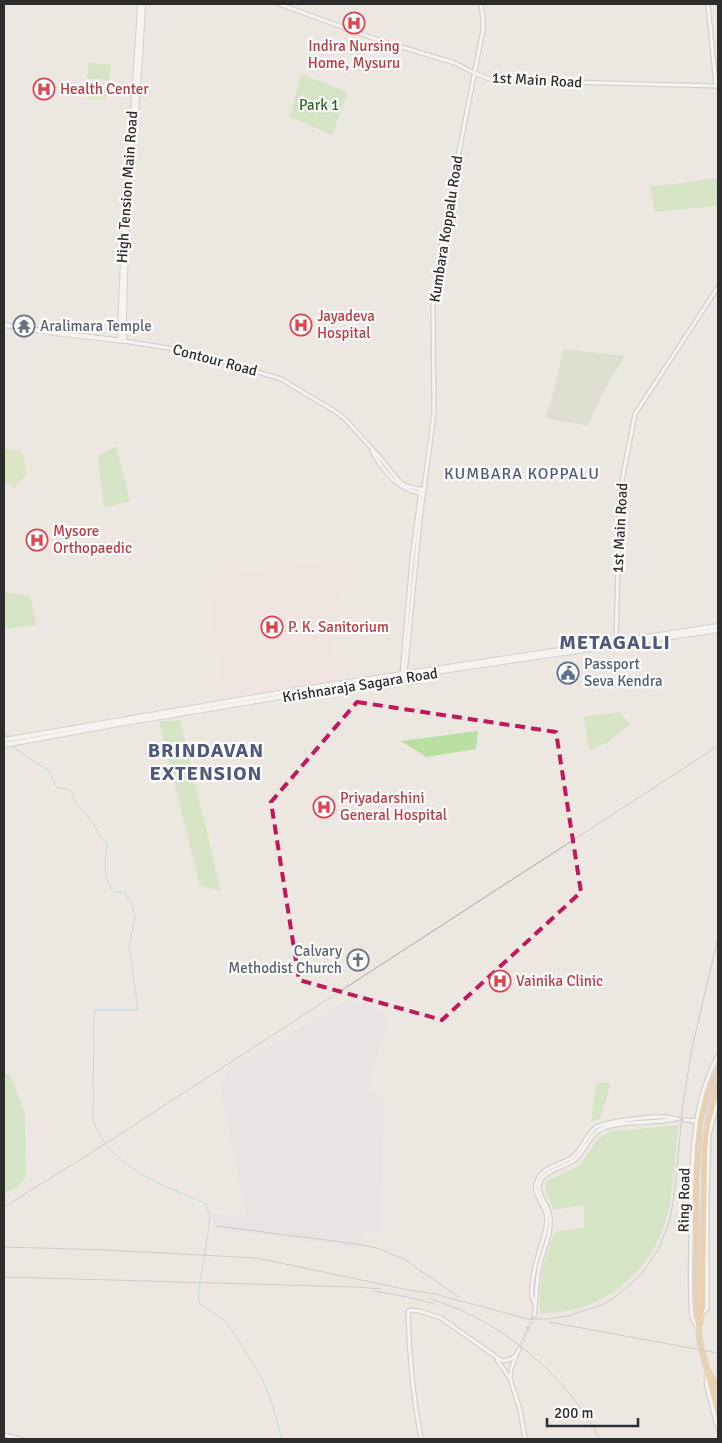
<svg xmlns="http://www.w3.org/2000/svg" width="722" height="1443" viewBox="0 0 722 1443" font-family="Signika,sans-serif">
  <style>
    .industrial { fill: #e2e0e7 }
    .medical { fill: #f3dfe1 }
    .green { fill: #b9dfa2 }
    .cemetery { fill: #c8d6b9 }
    .pitch { fill: #cae59f }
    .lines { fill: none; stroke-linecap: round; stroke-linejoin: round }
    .stream { stroke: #7dcee6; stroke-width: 1 }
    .tertiary-tunnel { stroke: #c7c2bd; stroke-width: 3; stroke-dasharray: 3 1.5; stroke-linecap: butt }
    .tertiary-casing { stroke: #b1b3bc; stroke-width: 5.5 }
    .secondary-casing { stroke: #b1b3bc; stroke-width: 6 }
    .trunk-casing { stroke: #c4c4c4; stroke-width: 7 }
    .tertiary { stroke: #fff; stroke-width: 3 }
    .secondary { stroke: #fff; stroke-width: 4 }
    .trunk { stroke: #ecb26a; stroke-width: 4.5 }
    .rail { stroke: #a4a7b6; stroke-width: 1 }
    .marked { fill: none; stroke: #c2185b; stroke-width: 4; stroke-dasharray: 10 6; stroke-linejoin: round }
    .labels { text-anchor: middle; stroke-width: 4.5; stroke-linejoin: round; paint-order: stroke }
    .health-label { font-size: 15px; fill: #be3a42; stroke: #fff; text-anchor: start }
    .street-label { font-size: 15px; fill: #2d2d2d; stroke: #fff }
    .park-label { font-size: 15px; fill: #326621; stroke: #fff }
    .worship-label { font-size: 15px; fill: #5b616d; stroke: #fff; text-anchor: start }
    .service-label { font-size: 15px; fill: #4e5e75; stroke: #fff; text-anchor: start }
    .neighbourhood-label { font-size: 16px; letter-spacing: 1px; fill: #50597b; stroke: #fff }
    .district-label { font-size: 20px; font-weight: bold; letter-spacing: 1px; fill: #50597b; stroke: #fff }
  </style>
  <rect width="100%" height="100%" fill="#ede7e1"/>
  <!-- industrial -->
  <polygon class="industrial" points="349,999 390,1013 368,1090 384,1097 382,1232 362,1232 360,1248 213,1228 213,1214 246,1217 221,1092 226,1071"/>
  <!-- medical -->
  <polygon class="medical" points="340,559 346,572 345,584 335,606 331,632 336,681 225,697 212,621 215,577"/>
  <!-- green -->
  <g class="green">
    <polygon points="88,63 111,64 109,80 87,78"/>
    <polygon points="301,74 348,92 332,135 290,117"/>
    <polygon points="718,178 718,206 655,212 650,187"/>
    <polygon points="116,446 130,501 104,508 98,456"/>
    <polygon points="4,592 30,596 37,625 6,629 4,621"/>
    <polygon points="420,677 421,684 405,686 405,679"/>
    <polygon points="619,712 630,724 609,742 589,750 584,717"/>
    <polygon points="180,720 221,891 200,886 159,722"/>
    <polygon points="478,731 476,749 426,757 401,741"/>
    <polygon points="4,1073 10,1074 25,1114 26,1176 20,1185 4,1194"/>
    <polygon points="597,1082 611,1083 600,1119 591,1121"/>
    <path d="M678,1125C675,1155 674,1186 667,1216C652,1273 600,1315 540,1313V1291L543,1265L555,1231L584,1228V1205L553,1210L545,1190L547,1181L579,1166L598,1139L609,1132Z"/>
  </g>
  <!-- cemetery -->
  <polygon class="cemetery" points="563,349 625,356 603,392 588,426 545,418 554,391"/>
  <!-- pitch -->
  <g class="pitch">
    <polygon points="90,86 107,88 106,100 89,99"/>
    <polygon points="4,449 22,451 27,473 15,488 4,482"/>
  </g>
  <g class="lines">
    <!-- stream -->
    <g class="stream">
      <polyline points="4,735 8,734 8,737"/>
      <path d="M11,746L49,771L55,785L58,788L68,789L72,792C73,803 82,810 89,818C96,826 99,837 107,844C105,861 102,878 114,892H124L132,904L135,919L129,945L138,1010H94L93,1120C109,1167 162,1185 205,1203L210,1215L209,1226L198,1295L200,1304L224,1320L234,1333L261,1377L270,1397L282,1439"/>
    </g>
    <!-- tertiary-tunnel -->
    <polyline class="tertiary-tunnel" points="519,1349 534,1315"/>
    <!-- tertiary casing -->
    <g class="tertiary-casing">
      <g id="tertiary">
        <polyline points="279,4 378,40 455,63 474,73 492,80 718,86"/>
        <polyline points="708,4 716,86"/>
        <polyline points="124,341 187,351 281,379 336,412 345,419 376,453 399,481 406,486 424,490"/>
        <path d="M372,451C383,471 398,490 420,493"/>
        <polyline points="616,643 620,491 635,414 718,287"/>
        <polyline points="405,674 420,519 434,413 433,305 443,233 483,30 483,19 481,4"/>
        <polyline points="402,675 412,559 421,490"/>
        <polyline points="685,1120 697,1121"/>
        <path d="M535,1303C525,1292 540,1249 544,1236C546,1229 548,1220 546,1213C543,1203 532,1192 537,1181C542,1167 560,1165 571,1158C582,1151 585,1136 595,1128C603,1121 655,1116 666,1117C670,1117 674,1119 678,1119"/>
        <polyline points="702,1314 707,1309 707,1199 709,1135 718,1100"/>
        <path d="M534,1315C537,1300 536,1284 539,1269C542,1252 552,1235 550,1217C549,1206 538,1196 539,1185C542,1171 562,1168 573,1161C585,1153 589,1134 603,1128C623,1120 654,1124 675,1119"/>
        <path d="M698,1328L694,1322L692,1317C689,1290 691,1263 691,1236C692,1176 688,1110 718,1056"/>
        <polyline points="516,1356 511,1369 510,1379 520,1409 525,1439"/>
        <polyline points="497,1360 509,1377"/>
        <polyline points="708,1377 706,1383 718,1429"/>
        <polyline points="4,1435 21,1439"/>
        <path d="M421,1439C413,1397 409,1355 408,1312L410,1310L420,1311L441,1318L502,1361C510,1361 516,1357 519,1349"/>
      </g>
    </g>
    <!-- secondary casing -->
    <g class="secondary-casing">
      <g id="secondary">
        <path d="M4,325L55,333L124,341C123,228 138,116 143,4"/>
        <path d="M120,341C122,228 134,116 140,4"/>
        <polyline points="4,740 302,689 718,626"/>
        <polyline points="4,745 113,725 389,679 718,630"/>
      </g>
    </g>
    <!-- trunk casing -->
    <g class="trunk-casing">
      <g id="trunk">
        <polyline points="718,1069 710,1088 700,1121 696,1182 697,1313 700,1343 718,1412"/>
        <polyline points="700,1323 702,1307 705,1146 708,1122 718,1084"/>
        <polyline points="709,1373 715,1382 718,1392"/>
      </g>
    </g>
    <!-- tertiary -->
    <use href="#tertiary" class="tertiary"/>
    <!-- secondary -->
    <use href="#secondary" class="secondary"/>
    <!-- trunk -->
    <use href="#trunk" class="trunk"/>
    <!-- rail -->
    <g class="rail">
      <polyline points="4,1207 94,1151 718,746"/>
      <polyline points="216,1226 357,1244 377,1248 404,1259 459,1297"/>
      <polyline points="4,1247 106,1250 257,1258 409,1290 435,1294 528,1319 547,1319 567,1316 602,1305 614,1298 640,1276 658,1250 670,1220 675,1188 683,1103 692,1048 718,937"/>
      <polyline points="4,1277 356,1287 381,1289"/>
      <polyline points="374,1291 407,1297 435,1304"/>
      <path d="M430,1299C499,1318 567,1376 600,1439"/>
      <polyline points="549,1322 718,1353"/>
      <polyline points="525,1327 531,1331"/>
    </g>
  </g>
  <!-- marked area -->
  <path d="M0 0H722V1443H0ZM357,702L556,732L581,892L442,1020L299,980L271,802Z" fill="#ede7e1" fill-opacity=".55" fill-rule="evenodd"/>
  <path class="marked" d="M357,702L556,732L581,892L442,1020L299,980L271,802Z"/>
  <!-- icons -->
  <defs>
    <g id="hospital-ring" transform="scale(1.125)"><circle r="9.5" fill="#fff" stroke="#e0444e" stroke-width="1.5"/><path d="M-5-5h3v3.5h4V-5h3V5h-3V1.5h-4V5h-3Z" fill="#e0444e"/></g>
    <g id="temple-ring" transform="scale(1.125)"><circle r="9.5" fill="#fff" stroke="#6b7280" stroke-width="1.5"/><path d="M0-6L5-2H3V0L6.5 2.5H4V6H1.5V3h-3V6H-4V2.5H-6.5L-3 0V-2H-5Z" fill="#6b7280"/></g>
    <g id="civic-ring" transform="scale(1.125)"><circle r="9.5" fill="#fff" stroke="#5c6f8a" stroke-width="1.5"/><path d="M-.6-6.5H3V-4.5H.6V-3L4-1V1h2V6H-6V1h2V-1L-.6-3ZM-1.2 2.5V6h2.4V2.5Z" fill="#5c6f8a"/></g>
    <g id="church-ring" transform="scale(1.125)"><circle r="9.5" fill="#fff" stroke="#6b7280" stroke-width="1.5"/><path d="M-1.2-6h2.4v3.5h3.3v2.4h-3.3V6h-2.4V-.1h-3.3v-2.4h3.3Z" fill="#6b7280"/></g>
  </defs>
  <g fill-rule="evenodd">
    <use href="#hospital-ring" x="354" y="23"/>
    <use href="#hospital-ring" x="44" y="89"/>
    <use href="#hospital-ring" x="301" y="325"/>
    <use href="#temple-ring" x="24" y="326"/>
    <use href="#hospital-ring" x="37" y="540"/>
    <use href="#hospital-ring" x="272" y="627"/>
    <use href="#civic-ring" x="568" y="673"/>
    <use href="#hospital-ring" x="324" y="807"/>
    <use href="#church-ring" x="358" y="960"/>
    <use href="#hospital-ring" x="500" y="981"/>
  </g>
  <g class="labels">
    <!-- health labels -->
    <g class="health-label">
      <text x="354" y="51" text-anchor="middle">Indira Nursing<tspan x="354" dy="17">Home, Mysuru</tspan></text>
      <text x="60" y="94">Health Center</text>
      <text x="317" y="321">Jayadeva<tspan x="317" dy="17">Hospital</tspan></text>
      <text x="53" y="536">Mysore<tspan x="53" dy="17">Orthopaedic</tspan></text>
      <text x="288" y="632">P. K. Sanitorium</text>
      <text x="340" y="803">Priyadarshini<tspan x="340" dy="17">General Hospital</tspan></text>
      <text x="516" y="986">Vainika Clinic</text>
    </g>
    <!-- street labels -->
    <g class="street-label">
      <text transform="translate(537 80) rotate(3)" y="5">1st Main Road</text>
      <text transform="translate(127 187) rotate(-86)" y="5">High Tension Main Road</text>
      <text transform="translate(446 229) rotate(-81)" y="5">Kumbara Koppalu Road</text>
      <text transform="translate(215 360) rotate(15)" y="5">Contour Road</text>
      <text transform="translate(620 528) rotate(-87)" y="5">1st Main Road</text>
      <text transform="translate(360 685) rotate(-9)" y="5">Krishnaraja Sagara Road</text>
      <text transform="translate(684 1200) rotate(-89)" y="5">Ring Road</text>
    </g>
    <!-- park labels -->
    <g class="park-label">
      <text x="319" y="110">Park 1</text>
    </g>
    <!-- worship labels -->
    <g class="worship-label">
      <text x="40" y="331">Aralimara Temple</text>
      <text x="342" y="956" text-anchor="end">Calvary<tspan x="342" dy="17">Methodist Church</tspan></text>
    </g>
    <!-- service labels -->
    <g class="service-label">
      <text x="584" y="669">Passport<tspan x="584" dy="17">Seva Kendra</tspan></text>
    </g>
    <!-- neighbourhood labels -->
    <g class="neighbourhood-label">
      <text x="522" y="479">KUMBARA KOPPALU</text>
    </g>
    <!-- district labels -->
    <g class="district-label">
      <text x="615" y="649">METAGALLI</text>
      <text x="206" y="757">BRINDAVAN<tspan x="206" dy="23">EXTENSION</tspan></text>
    </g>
  </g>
  <!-- border -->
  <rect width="722" height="1443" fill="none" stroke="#2d2d2d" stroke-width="10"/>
  <!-- scale -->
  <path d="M547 1418v8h91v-8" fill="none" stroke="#2d2d2d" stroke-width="2.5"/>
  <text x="554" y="1418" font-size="15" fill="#2d2d2d" stroke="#ffffff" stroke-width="4" paint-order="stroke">200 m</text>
</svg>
